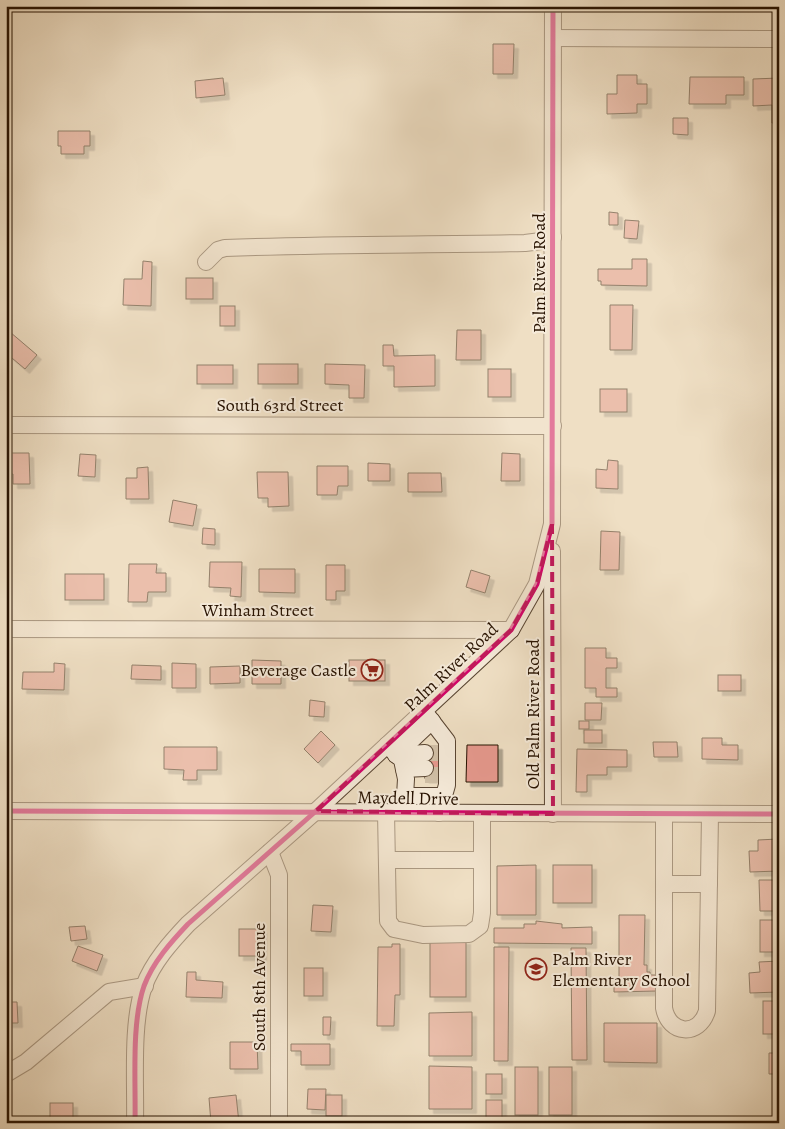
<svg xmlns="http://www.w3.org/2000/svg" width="785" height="1129" viewBox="0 0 785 1129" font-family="Alegreya,serif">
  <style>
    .building { fill: #e6998e; stroke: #271201; filter: url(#shadow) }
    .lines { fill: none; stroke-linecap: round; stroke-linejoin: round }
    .minor-tunnel { stroke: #d1c0a7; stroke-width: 16; stroke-dasharray: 16 8; stroke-linecap: butt }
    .minor-casing { stroke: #594532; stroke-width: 18 }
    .minor { stroke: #f5ead9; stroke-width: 16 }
    .cycleway-casing { stroke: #f5ead9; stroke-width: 8 }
    .cycleway { stroke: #d6006c; stroke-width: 5 }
    .marked { fill: none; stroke: #c2185b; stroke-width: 4; stroke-dasharray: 10 6; stroke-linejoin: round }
    .labels { text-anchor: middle; stroke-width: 4; stroke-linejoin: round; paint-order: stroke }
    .street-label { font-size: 18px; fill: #271201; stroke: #f5ead9 }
    .poi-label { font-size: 18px; fill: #271201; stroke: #f5ead9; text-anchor: end }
  </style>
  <defs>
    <filter id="shadow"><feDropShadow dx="4.5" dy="4.5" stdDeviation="0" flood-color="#0004"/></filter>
  </defs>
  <rect width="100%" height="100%" fill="#efdfc4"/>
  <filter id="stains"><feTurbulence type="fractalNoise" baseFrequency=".004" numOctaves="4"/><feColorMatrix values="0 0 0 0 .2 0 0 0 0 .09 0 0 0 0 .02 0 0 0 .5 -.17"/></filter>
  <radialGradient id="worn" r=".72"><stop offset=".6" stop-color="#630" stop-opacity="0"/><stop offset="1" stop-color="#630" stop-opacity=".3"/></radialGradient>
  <!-- building -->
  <g class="building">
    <polygon points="493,44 514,44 513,74 493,74"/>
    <polygon points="617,75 637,75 637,84 647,84 647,104 637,104 637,113 607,114 607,94 617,94"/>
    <polygon points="690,77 744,77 744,95 726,95 726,104 689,104"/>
    <polygon points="223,78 225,95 196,98 195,81"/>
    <polygon points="779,78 779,123 772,123 772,105 753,106 753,79"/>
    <polygon points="673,118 688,118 688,135 673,134"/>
    <polygon points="58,131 90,131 90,146 84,146 84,154 61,154 61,146 58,146"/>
    <polygon points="609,212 618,213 618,225 609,225"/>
    <polygon points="625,220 639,221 637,239 624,238"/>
    <polygon points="632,259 647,259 647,286 601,285 601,281 598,281 598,269 632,269"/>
    <polygon points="143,261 152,262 151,306 123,305 124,279 142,279"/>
    <rect x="186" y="278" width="27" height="21"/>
    <polygon points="610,305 633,305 632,350 610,350"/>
    <rect x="220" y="306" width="15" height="20"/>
    <polygon points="457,330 481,330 481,360 456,360"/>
    <polygon points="10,332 37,355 25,369 6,353 6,336"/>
    <polygon points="383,345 393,345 394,356 435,355 435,386 394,387 394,366 383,366"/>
    <rect x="258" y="364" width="40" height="20"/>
    <polygon points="325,364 365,365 364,398 349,398 349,385 325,384"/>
    <rect x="197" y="365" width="36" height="19"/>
    <rect x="488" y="369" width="23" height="28"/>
    <rect x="600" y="389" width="27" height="23"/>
    <polygon points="6,453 29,453 30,484 13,484 13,474 6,474"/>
    <polygon points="502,453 520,454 520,481 501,481"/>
    <polygon points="80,454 96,455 95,477 78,476"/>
    <polygon points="608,460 618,461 618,489 596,488 596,469 607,470"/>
    <polygon points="368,463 390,464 390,481 368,481"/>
    <polygon points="317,466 348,466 348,486 338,486 337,495 317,495"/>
    <polygon points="148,467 149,499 126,499 126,478 137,478 137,468"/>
    <polygon points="257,472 288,472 289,506 268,507 268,498 258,498"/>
    <polygon points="408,473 441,473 442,492 408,492"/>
    <polygon points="173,500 197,505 193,526 169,522"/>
    <polygon points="203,528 215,529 215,545 202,544"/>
    <polygon points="601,531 620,532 619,570 600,570"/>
    <polygon points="210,562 242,562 241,597 230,596 231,588 209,587"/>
    <polygon points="129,564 157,564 156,573 166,573 166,592 148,592 147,602 128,602"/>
    <polygon points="326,565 345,565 345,591 336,591 336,600 326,600"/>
    <polygon points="259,569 295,569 295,593 259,592"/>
    <polygon points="471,570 490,576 485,593 466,587"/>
    <rect x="65" y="574" width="39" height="26"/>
    <polygon points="585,648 606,648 606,658 617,658 617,668 606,668 606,688 617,688 617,697 596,697 596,688 585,688"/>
    <polygon points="252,660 281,661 281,684 252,684"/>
    <rect x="349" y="660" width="36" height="21"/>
    <polygon points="54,663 65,664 64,690 22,689 23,672 54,672"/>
    <polygon points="172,663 196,664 196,688 172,688"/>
    <polygon points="132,665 161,666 161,680 131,679"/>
    <polygon points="240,666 240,683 210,684 210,667"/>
    <rect x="718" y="675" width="23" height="16"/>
    <polygon points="310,700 325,702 324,717 309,716"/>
    <polygon points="585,703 602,703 601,720 585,720"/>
    <rect x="579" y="721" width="10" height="8"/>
    <rect x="584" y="730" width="18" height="13"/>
    <polygon points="321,731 335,745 318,763 304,749"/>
    <polygon points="702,738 722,738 722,745 738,745 738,760 702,759"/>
    <polygon points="653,742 677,742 678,757 654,757"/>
    <polygon points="467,745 498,745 498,782 466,782"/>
    <polygon points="164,747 217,747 217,770 197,770 197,780 183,780 184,770 164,769"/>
    <rect x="425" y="749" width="16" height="29"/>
    <polygon points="577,749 627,750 627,767 607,767 607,775 587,775 587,792 576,792"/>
    <polygon points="778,839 779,871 750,872 749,851 758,851 758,840"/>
    <polygon points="536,865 536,915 497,915 497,866"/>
    <rect x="553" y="865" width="39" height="38"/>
    <polygon points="759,880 775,880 776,911 760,911"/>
    <polygon points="313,905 333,906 331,932 311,931"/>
    <polygon points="619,915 645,915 644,965 647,965 647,972 650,972 650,975 657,975 657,991 614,992 614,985 619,985"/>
    <rect x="760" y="920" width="19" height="32"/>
    <polygon points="536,921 562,924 562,928 592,927 592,944 494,943 494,928 524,928 524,924 536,924"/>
    <polygon points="85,926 87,939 71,941 69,927"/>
    <rect x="239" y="929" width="23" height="27"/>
    <rect x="430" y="940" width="36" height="57"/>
    <polygon points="392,944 400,944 400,995 395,995 394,1026 377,1026 378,947 392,947"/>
    <polygon points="78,946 103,955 97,971 72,961"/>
    <polygon points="494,947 509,947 508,1061 494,1061"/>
    <polygon points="571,948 586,948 587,1060 572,1060"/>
    <polygon points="779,961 779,992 750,993 749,973 760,972 759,962"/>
    <rect x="304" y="968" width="19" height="28"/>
    <polygon points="187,972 196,972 196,980 223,982 222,998 186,997"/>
    <rect x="763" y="1001" width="16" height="33"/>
    <polygon points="6,1002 17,1002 18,1023 6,1023"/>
    <polygon points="472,1012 472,1056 429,1056 429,1013"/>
    <polygon points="323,1017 331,1017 330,1035 323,1035"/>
    <polygon points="604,1023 657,1023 657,1063 604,1062"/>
    <polygon points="230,1042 257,1042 258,1069 230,1069"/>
    <polygon points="778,1042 779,1074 769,1074 769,1053 778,1053"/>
    <polygon points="291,1044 330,1044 330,1065 301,1065 301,1051 291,1051"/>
    <polygon points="429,1066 472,1067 472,1109 429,1109"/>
    <rect x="515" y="1067" width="23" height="48"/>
    <rect x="549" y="1067" width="23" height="48"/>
    <rect x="486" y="1074" width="16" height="20"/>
    <polygon points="308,1089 326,1089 325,1110 307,1109"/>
    <polygon points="236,1095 239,1123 211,1123 209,1098"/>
    <rect x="326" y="1095" width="16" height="21"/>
    <rect x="486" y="1100" width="16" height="20"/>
    <rect x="50" y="1103" width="23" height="20"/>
  </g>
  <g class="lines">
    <!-- minor-tunnel -->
    <g class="minor-tunnel">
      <polyline points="425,753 441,753"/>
      <polyline points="425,775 441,775"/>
    </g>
    <!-- minor casing -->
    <g class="minor-casing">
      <g id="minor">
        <polyline points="553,38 779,39"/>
        <path d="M206,262L218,250L225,248C325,244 425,245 525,243L541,241L553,237"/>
        <polyline points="6,425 553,426"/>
        <polyline points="552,551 553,814"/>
        <polyline points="6,629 511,630"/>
        <polyline points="424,711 447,741 447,785 439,813"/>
        <polyline points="387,745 402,760 406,779 404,812"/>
        <polyline points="396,755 432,721"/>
        <polyline points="396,755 425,753"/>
        <polyline points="404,769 425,768"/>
        <polyline points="405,796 444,796"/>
        <path d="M6,811C264,811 521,814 779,814"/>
        <polyline points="386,812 388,921 394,929 423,935 469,934 480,926 482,913 482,813"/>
        <path d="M664,814V1008C669,1035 699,1037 707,1011L710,814"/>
        <polyline points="270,852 279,875 279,1123"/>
        <polyline points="387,860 482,860"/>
        <polyline points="664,884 709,884"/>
        <polyline points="6,1074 26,1062 109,992 145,986"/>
        <path d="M135,1123C136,1082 131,1024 144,986C153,962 171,942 188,924L316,811L511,630L537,584L552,524L553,6"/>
      </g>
    </g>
    <!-- minor -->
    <use href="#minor" class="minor"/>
    <!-- cycleway casing -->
    <g class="cycleway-casing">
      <g id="cycleway">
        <path d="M6,811C264,811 521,814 779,814"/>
        <path d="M135,1123C136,1082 131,1024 144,986C153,962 171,942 188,924L316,811L511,630L537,584L552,524L553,6"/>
      </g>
    </g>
    <!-- cycleway -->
    <use href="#cycleway" class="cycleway"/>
  </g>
  <!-- marked area -->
  <path d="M0 0H785V1129H0ZM552,524L553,814L316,811L511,630L537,584Z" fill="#efdfc4" fill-opacity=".55" fill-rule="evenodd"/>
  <path class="marked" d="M552,524L553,814L316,811L511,630L537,584Z"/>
  <!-- icons -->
  <defs>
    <g id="supermarket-ring" transform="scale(1.125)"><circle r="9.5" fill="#f5ead9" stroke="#8f2418" stroke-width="1.5"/><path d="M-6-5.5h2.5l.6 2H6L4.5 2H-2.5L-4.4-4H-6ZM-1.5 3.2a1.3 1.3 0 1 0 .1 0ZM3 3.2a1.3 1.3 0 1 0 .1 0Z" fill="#8f2418"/></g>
    <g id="school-ring" transform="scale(1.125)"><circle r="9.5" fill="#f5ead9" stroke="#8f2418" stroke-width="1.5"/><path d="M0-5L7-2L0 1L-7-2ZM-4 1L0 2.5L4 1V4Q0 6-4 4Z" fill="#8f2418"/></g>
  </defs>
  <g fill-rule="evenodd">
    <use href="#supermarket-ring" x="372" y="670"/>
    <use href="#school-ring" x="536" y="969"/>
  </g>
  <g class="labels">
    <!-- street labels -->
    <g class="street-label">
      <text transform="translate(539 273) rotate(-90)" y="6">Palm River Road</text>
      <text x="280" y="411">South 63rd Street</text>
      <text x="258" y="616">Winham Street</text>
      <text transform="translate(451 667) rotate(-43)" y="6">Palm River Road</text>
      <text transform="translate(533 714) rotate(-90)" y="6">Old Palm River Road</text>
      <text transform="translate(408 798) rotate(1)" y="6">Maydell Drive</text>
      <text transform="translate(259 987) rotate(-90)" y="6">South 8th Avenue</text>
    </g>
    <!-- poi labels -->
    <g class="poi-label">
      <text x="356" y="676">Beverage Castle</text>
      <text x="552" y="965" text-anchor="start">Palm River<tspan x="552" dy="21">Elementary School</tspan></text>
    </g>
  </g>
  <!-- margin -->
  <rect width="785" height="1129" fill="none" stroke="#efdfc4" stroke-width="25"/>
  <rect x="8" y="8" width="770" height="1114" fill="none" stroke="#271201" stroke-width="2.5"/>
  <rect x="12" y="12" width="760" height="1104" fill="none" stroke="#271201"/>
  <rect width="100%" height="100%" filter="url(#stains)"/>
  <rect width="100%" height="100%" fill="url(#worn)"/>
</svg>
